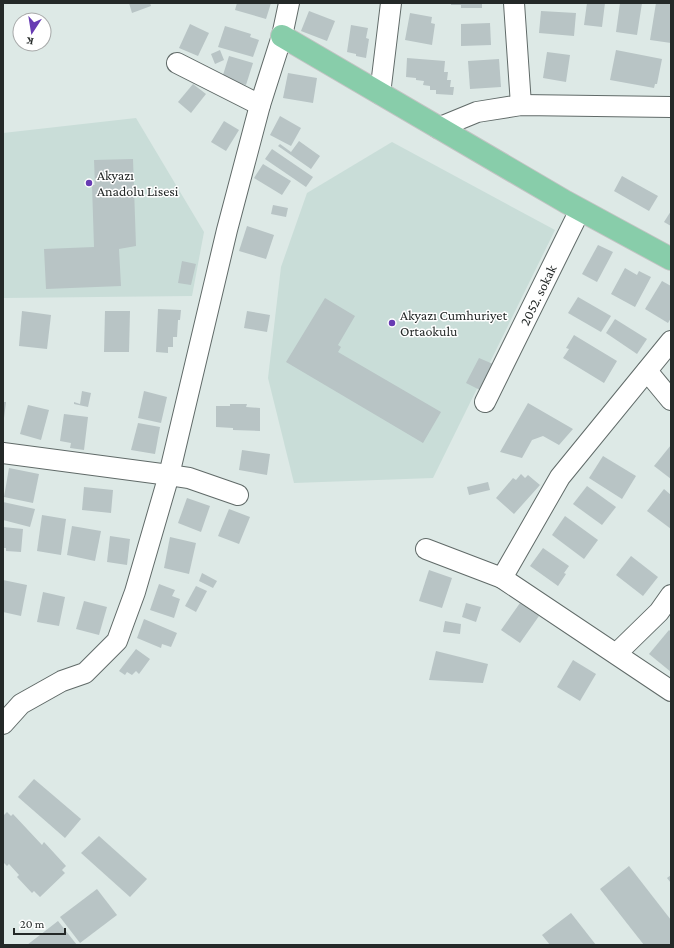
<svg xmlns="http://www.w3.org/2000/svg" width="674" height="948" viewBox="0 0 674 948" font-family="'Crimson Pro',serif">
  <style>
    .built { fill: #c9ddd8 }
    .building { fill: #b8c4c5 }
    .lines { fill: none; stroke-linecap: round; stroke-linejoin: round }
    .minor-casing { stroke: #606a68; stroke-width: 22 }
    .major-casing { stroke: #c2c3c3; stroke-width: 24 }
    .minor { stroke: #fff; stroke-width: 20 }
    .major { stroke: #88cdaa; stroke-width: 22 }
    .poi-dot { fill: #673bb3; stroke: #fff; stroke-width: 1.5 }
    .labels { text-anchor: middle; stroke-width: 3; stroke-linejoin: round; paint-order: stroke }
    .poi-label { font-size: 14px; fill: #242928; stroke: #fff; text-anchor: start }
    .street-label { font-size: 14px; fill: #242928; stroke: #fff }
  </style>
  <rect width="100%" height="100%" fill="#dde9e6"/>
  <!-- built -->
  <g class="built">
    <polygon points="136,118 204,232 192,296 3,298 3,133"/>
    <polygon points="392,142 555,230 433,478 294,483 268,378 281,267 307,193"/>
  </g>
  <!-- building -->
  <g class="building">
    <polygon points="129,3 150,3 151,6 132,13"/>
    <polygon points="237,3 271,3 266,19 235,10"/>
    <polygon points="451,3 482,3 482,8 461,8 461,5 451,5"/>
    <polygon points="587,3 605,3 602,27 584,25"/>
    <polygon points="620,3 642,3 637,35 616,32"/>
    <polygon points="656,3 671,3 671,43 650,40"/>
    <polygon points="309,11 335,21 327,41 301,31"/>
    <polygon points="541,11 576,13 574,36 539,33"/>
    <polygon points="410,13 432,17 431,23 435,24 432,45 405,40"/>
    <polygon points="490,23 491,45 461,46 461,24"/>
    <polygon points="190,24 209,33 198,56 179,48"/>
    <polygon points="351,25 368,28 366,38 369,39 366,58 356,56 356,54 347,52"/>
    <polygon points="225,26 251,34 250,37 259,40 253,57 218,47"/>
    <polygon points="220,50 224,60 215,64 211,54"/>
    <polygon points="616,50 662,59 657,84 655,84 654,88 610,80"/>
    <polygon points="547,52 570,55 566,82 543,78"/>
    <polygon points="229,56 253,63 246,85 222,78"/>
    <polygon points="407,58 445,61 444,72 448,72 447,80 451,80 450,87 454,87 453,95 436,94 436,90 430,90 430,86 423,85 424,81 416,80 416,78 406,77"/>
    <polygon points="499,59 501,87 470,89 468,61"/>
    <polygon points="288,73 317,78 313,103 283,98"/>
    <polygon points="193,84 206,94 191,113 178,102"/>
    <polygon points="280,116 301,128 291,146 270,135"/>
    <polygon points="224,121 239,130 226,151 211,142"/>
    <polygon points="299,141 320,156 311,169 278,146 280,144 291,152"/>
    <polygon points="272,149 313,177 306,187 265,159"/>
    <polygon points="133,159 136,246 119,249 121,286 46,289 44,249 94,247 92,185 95,185 94,160"/>
    <polygon points="263,164 291,181 282,195 254,178"/>
    <polygon points="622,176 658,196 649,211 614,191"/>
    <polygon points="273,205 288,208 286,217 271,214"/>
    <polygon points="671,211 671,226 664,222"/>
    <polygon points="247,226 274,235 266,259 239,251"/>
    <polygon points="598,245 613,252 597,282 582,274"/>
    <polygon points="182,261 196,264 191,285 178,283"/>
    <polygon points="625,268 637,275 639,271 651,277 635,307 611,294"/>
    <polygon points="662,281 671,286 671,318 668,323 645,309"/>
    <polygon points="578,297 611,316 601,332 568,313"/>
    <polygon points="325,298 355,316 338,345 341,347 338,352 441,412 423,443 286,362"/>
    <polygon points="158,309 181,310 180,320 178,320 177,337 173,337 173,347 168,347 168,353 156,352"/>
    <polygon points="22,311 51,315 47,349 19,346"/>
    <polygon points="105,311 130,311 129,352 104,352"/>
    <polygon points="247,311 270,315 267,332 244,328"/>
    <polygon points="615,319 647,339 637,354 606,333"/>
    <polygon points="574,335 617,361 604,383 563,358 569,349 566,348"/>
    <polygon points="479,358 493,364 480,390 466,383"/>
    <polygon points="82,391 91,393 88,407 74,404 74,402 80,404"/>
    <polygon points="144,391 167,397 161,423 138,418"/>
    <polygon points="3,402 6,402 4,418 3,418"/>
    <polygon points="528,403 573,429 559,445 543,436 532,440 522,458 500,452"/>
    <polygon points="230,404 247,404 246,407 260,408 260,431 233,430 233,428 216,427 216,406 230,406"/>
    <polygon points="28,405 49,410 41,440 20,434"/>
    <polygon points="64,414 88,417 84,450 70,448 71,443 60,441"/>
    <polygon points="138,423 160,427 155,454 131,450"/>
    <polygon points="671,445 671,479 654,466"/>
    <polygon points="242,450 270,454 267,475 239,470"/>
    <polygon points="603,456 636,476 622,499 589,478"/>
    <polygon points="9,468 39,474 33,503 4,497"/>
    <polygon points="521,474 525,478 528,475 540,485 514,514 496,498 513,478 516,480"/>
    <polygon points="488,482 490,490 469,495 467,487"/>
    <polygon points="587,486 616,507 602,525 573,504"/>
    <polygon points="84,487 113,490 111,513 82,510"/>
    <polygon points="664,489 671,495 671,529 647,511"/>
    <polygon points="187,498 210,506 201,532 178,523"/>
    <polygon points="3,502 35,509 30,527 3,520"/>
    <polygon points="229,509 250,517 239,544 218,536"/>
    <polygon points="42,515 66,519 61,555 37,551"/>
    <polygon points="565,516 598,540 584,559 552,535"/>
    <polygon points="72,526 101,531 95,561 67,555"/>
    <polygon points="3,527 23,529 21,552 6,551 6,548 3,548"/>
    <polygon points="110,536 130,539 127,565 107,562"/>
    <polygon points="170,537 196,543 189,574 164,568"/>
    <polygon points="543,548 569,566 564,573 566,574 558,586 530,566"/>
    <polygon points="631,556 658,577 643,596 616,575"/>
    <polygon points="429,570 452,578 442,608 419,601"/>
    <polygon points="202,573 217,581 213,588 199,581"/>
    <polygon points="3,580 27,585 21,616 3,612"/>
    <polygon points="159,584 175,590 172,596 180,599 174,618 150,610"/>
    <polygon points="196,586 207,591 196,612 185,606"/>
    <polygon points="43,592 65,597 59,626 37,622"/>
    <polygon points="84,601 107,607 99,635 76,629"/>
    <polygon points="466,603 481,607 476,622 462,617"/>
    <polygon points="520,603 539,616 520,643 501,630"/>
    <polygon points="144,619 177,633 171,647 162,644 161,648 137,638"/>
    <polygon points="445,621 461,624 460,634 443,632"/>
    <polygon points="669,630 671,632 671,672 649,654"/>
    <polygon points="136,649 150,659 139,674 136,671 132,675 127,672 125,675 119,671"/>
    <polygon points="436,651 488,664 483,683 429,680"/>
    <polygon points="573,660 596,674 580,701 557,687"/>
    <polygon points="34,779 81,819 65,838 18,797"/>
    <polygon points="7,812 11,816 13,814 42,845 44,842 66,866 62,870 65,873 40,897 34,891 32,893 17,877 19,875 9,864 7,866 3,862 3,816"/>
    <polygon points="99,836 147,879 130,897 81,853"/>
    <polygon points="629,866 671,920 671,945 644,945 600,889"/>
    <polygon points="671,875 671,883 667,878"/>
    <polygon points="97,889 117,915 80,943 60,917"/>
    <polygon points="571,913 596,945 550,945 542,935"/>
    <polygon points="58,921 77,945 27,945"/>
  </g>
  <g class="lines">
    <!-- minor casing -->
    <g class="minor-casing">
      <g id="minor">
        <polyline points="514,3 521,105"/>
        <polyline points="177,63 260,105"/>
        <polyline points="380,94 391,3"/>
        <polyline points="438,128 477,112 521,105 671,107"/>
        <polyline points="647,371 671,400"/>
        <polyline points="485,402 580,210"/>
        <polyline points="3,453 169,475 189,478 238,495"/>
        <polyline points="426,549 502,578 671,691"/>
        <polyline points="502,578 560,477 671,341"/>
        <polyline points="617,653 659,612 671,595"/>
        <polyline points="3,724 21,704 62,681 85,673 117,641 135,592 169,475 227,230 260,105 282,36 289,3"/>
      </g>
    </g>
    <!-- major casing -->
    <g class="major-casing">
      <polyline id="major" points="282,36 566,202 671,259"/>
    </g>
    <!-- minor -->
    <use href="#minor" class="minor"/>
    <!-- major -->
    <use href="#major" class="major"/>
  </g>
  <!-- markers -->
  <g class="poi-dot">
    <circle cx="89" cy="183" r="4"/>
    <circle cx="392" cy="323" r="4"/>
  </g>
  <g class="labels">
    <!-- poi labels -->
    <g class="poi-label">
      <text x="97" y="180">Akyazı<tspan x="97" dy="16">Anadolu Lisesi</tspan></text>
      <text x="400" y="320">Akyazı Cumhuriyet<tspan x="400" dy="16">Ortaokulu</tspan></text>
    </g>
    <!-- street labels -->
    <g class="street-label">
      <text transform="translate(538 295) rotate(-64)" y="5">2052. sokak</text>
    </g>
  </g>
  <!-- border -->
  <rect width="674" height="948" fill="none" stroke="#242928" stroke-width="8"/>
  <!-- north arrow -->
  <g transform="translate(32 32) rotate(192)"><circle r="19" fill="#ffffff" stroke="#a7a9a9"/>
  <path d="M0-3L7 15L0 10L-7 15Z" fill="#673bb3"/>
  <text y="-6" font-size="11" font-weight="bold" text-anchor="middle" fill="#242928">K</text>
  </g>
  <!-- scale -->
  <path d="M14 928v6h51v-6" fill="none" stroke="#242928" stroke-width="2"/>
  <text x="20" y="928" font-size="12" fill="#242928" stroke="#ffffff" stroke-width="3" paint-order="stroke">20 m</text>
</svg>
